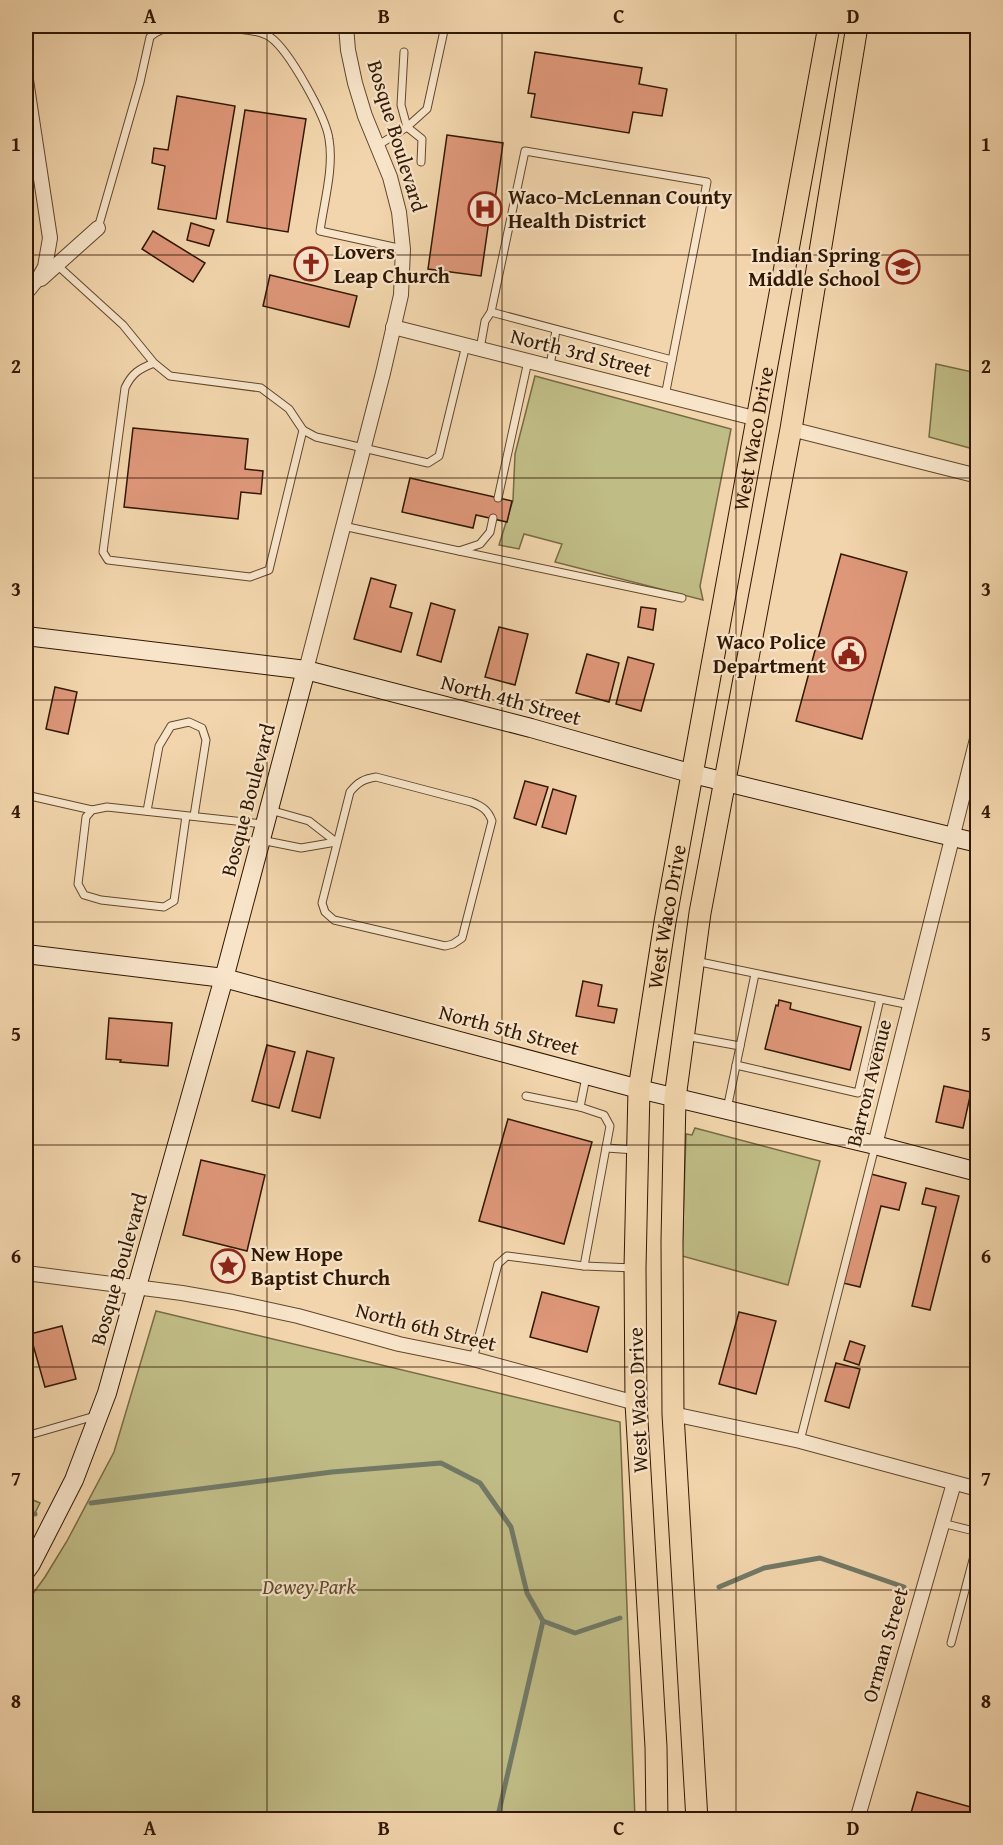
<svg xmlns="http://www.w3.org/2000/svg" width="1003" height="1845" viewBox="0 0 1003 1845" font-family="'Gentium Book Plus',serif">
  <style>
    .green { fill: #c0bc86; stroke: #786a44; stroke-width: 1.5 }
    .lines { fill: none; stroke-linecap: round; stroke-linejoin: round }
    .stream { stroke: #717966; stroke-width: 5 }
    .building { fill: #de9779; stroke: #311803; stroke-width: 1.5 }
    .lane-casing { stroke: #61472d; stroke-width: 9 }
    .street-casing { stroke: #61472d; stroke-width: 16 }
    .secondary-casing { stroke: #311803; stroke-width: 20 }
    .primary-casing { stroke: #311803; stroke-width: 23 }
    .lane { stroke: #f7e4c9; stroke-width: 7 }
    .street { stroke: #f7e4c9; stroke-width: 14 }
    .secondary { stroke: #f7e4c9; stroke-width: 18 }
    .primary { stroke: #f2d5ac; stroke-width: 21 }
    .grid { fill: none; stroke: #311803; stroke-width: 1.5; stroke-opacity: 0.55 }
    .labels { text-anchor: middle; stroke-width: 4.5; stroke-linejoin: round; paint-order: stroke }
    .street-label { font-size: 21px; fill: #311803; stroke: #f7e4c9 }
    .poi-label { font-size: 21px; font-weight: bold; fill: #311803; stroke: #f7e4c9; text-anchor: start }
    .park-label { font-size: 21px; font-style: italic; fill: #5c492a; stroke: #f7e4c9 }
    .neatline { fill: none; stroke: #311803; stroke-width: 2 }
    .grid-label { font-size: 20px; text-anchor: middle; font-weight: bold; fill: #311803 }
  </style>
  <rect width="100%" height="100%" fill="#f2d5ac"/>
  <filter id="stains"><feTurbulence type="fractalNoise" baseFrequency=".00333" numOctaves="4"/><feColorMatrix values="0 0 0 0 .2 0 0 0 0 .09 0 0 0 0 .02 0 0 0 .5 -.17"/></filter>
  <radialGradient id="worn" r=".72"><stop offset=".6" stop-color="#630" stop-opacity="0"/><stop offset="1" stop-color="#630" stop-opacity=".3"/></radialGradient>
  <!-- green -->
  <g class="green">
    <polygon points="936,364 977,373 970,405 977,407 977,450 929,437"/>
    <polygon points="535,376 731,429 700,586 703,600 555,562 562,544 524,534 519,549 499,545 513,500 515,454"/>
    <polygon points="695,1128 820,1161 788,1285 682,1256 686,1134 692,1135"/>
    <polygon points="156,1311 620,1422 635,1819 26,1819 26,1603 45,1577 67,1541 114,1452"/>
    <polygon points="26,1497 40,1503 31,1521 26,1525"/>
  </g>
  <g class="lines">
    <!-- stream -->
    <g class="stream">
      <polyline points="91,1503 332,1472 441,1463 480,1483 511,1527 527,1593 543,1621 575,1633 620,1618"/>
      <polyline points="26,1514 35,1514"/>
      <polyline points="719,1587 764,1568 820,1558 904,1587"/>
      <polyline points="497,1820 543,1621"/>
    </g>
  </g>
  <!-- building -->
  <g class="building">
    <polygon points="535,52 642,68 639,84 667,89 662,116 633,112 629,133 531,117 535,94 528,93"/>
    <polygon points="177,96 235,106 216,219 158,209 165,166 152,163 154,148 168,150"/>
    <polygon points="245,110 306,119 288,232 227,222"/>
    <polygon points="447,135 503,143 495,200 480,198 477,219 489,220 481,276 428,269"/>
    <polygon points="191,223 214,230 209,246 187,240"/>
    <polygon points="153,231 205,263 193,282 142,249"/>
    <polygon points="270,275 357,296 349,327 263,306"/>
    <polygon points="978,380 978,407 970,405"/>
    <polygon points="133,428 248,439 245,469 263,471 261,494 241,492 238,519 124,507"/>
    <polygon points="410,478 512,501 507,522 476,515 473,528 402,512"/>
    <polygon points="26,499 33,500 30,522 26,521"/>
    <polygon points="841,554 907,572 862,739 796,721"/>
    <polygon points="371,578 396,585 390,607 412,613 401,652 354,639"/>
    <polygon points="431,603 455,610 441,662 417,655"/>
    <polygon points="641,607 656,609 653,630 638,627"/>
    <polygon points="499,627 528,634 515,685 485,677"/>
    <polygon points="587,654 619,663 609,702 576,693"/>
    <polygon points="628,657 654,664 641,711 616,704"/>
    <polygon points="55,687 77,692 68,734 46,729"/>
    <polygon points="525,781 548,787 536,825 514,818"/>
    <polygon points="553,789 576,796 566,834 542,827"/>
    <polygon points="26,866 31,866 26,908"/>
    <polygon points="583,981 602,985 598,1006 617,1009 614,1023 576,1016"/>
    <polygon points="779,1000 791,1003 790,1009 861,1027 850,1070 765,1049 776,1005 778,1006"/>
    <polygon points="26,1004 29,1005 26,1029"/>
    <polygon points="109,1018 172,1023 168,1066 120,1062 121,1060 106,1059"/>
    <polygon points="267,1045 295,1052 279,1108 252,1101"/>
    <polygon points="307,1051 334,1058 320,1118 292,1111"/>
    <polygon points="944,1086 971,1092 963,1128 936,1122"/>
    <polygon points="978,1110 978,1136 971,1134"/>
    <polygon points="508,1119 592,1142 564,1244 479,1221"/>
    <polygon points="201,1160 265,1175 247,1251 183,1235"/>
    <polygon points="871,1174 906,1183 899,1210 881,1206 860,1287 843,1283"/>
    <polygon points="926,1188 959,1196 930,1310 912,1306 936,1207 922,1204"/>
    <polygon points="542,1292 599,1307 587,1352 530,1337"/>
    <polygon points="739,1312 776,1321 756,1394 719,1384"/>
    <polygon points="62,1326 76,1379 45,1387 30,1334"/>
    <polygon points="850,1341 865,1346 859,1365 844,1360"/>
    <polygon points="836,1363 860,1369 849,1408 825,1401"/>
    <polygon points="917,1792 978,1809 978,1820 909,1820"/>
  </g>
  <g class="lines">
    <!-- lane casing -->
    <g class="lane-casing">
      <g id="lane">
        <polyline points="404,52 401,105 407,127 422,139 421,162"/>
        <polyline points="377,146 407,127 427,109 445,26"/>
        <path d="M98,228L140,82L150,37C167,22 191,26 212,28C227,28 257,29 270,37C289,50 326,117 329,139C334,168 324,202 320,231L403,249"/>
        <path d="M57,265L123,325L154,363L170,376L261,388L289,409L303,430L269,570L250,577L108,560L103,552L125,388C132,373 139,369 154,363"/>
        <polyline points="491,312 672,360"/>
        <polyline points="480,349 485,321 491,312 525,151 707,182 665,396"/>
        <polyline points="550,366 556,330"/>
        <polyline points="303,430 316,437 428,463 439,456 466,345"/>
        <polyline points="498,498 528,361"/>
        <polyline points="343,526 459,551 480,544 490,532 493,518"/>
        <polyline points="459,551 682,598"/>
        <path d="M376,777L471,802C482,806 488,810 492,821L462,938L453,944L445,946L334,920L325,912L322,903L350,792C358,782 364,779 376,777Z"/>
        <polyline points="26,795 92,810"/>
        <polyline points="270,810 309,821 336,842"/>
        <polyline points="147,811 159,746 171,726 189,722 202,728 206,740 194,816"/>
        <polyline points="186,816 174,901 164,907 101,900 84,895 78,884 86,817 92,810 107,807 263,824"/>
        <polyline points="261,840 301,848 336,842"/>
        <polyline points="695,961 910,1005"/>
        <polyline points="685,1036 740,1046"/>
        <polyline points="736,1065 858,1093 880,999"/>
        <polyline points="526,1096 580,1107 604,1115 610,1126 584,1266"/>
        <polyline points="580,1107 586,1077"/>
        <polyline points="727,1109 755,974"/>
        <polyline points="606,1148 636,1150"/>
        <polyline points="473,1359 498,1264 507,1256 584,1266 634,1268"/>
        <polyline points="26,1436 95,1416"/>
        <polyline points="800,1441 875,1147"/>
        <polyline points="942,1523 978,1532"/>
        <polyline points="951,1643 978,1541"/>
      </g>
    </g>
    <!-- street casing -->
    <g class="street-casing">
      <g id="street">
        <polyline points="26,80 50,238 45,267 40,276 26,293"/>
        <polyline points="41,279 98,228"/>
        <polyline points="393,327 758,419"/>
        <polyline points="791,429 978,476"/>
        <polyline points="306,670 383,373 401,295 403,249 399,212 390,177 365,116 355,83 348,50 346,26"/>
        <polyline points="875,1145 978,735"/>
        <polyline points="26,1273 182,1293 233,1302 298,1316 399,1344 473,1359 636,1403"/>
        <polyline points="673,1414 800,1441 978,1489"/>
        <polyline points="857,1820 954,1483"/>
      </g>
    </g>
    <!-- secondary casing -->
    <g class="secondary-casing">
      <g id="secondary">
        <polyline points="26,636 306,670 531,728 693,774 978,843"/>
        <polyline points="26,954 224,978 639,1089 875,1145 978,1172"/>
        <polyline points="26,1571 31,1564 74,1480 107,1393 227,967 306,670"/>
      </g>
    </g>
    <!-- primary casing -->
    <g class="primary-casing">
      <g id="primary">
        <path id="s1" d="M657,1820L656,1747L636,1403L635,1268L639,1089L665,922L829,26"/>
        <polyline points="697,1820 673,1414 672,1241 675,1098 700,913 791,429 857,26"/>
      </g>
    </g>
    <!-- lane -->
    <use href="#lane" class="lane"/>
    <!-- street -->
    <use href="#street" class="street"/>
    <!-- secondary -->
    <use href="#secondary" class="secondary"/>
    <!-- primary -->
    <use href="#primary" class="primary"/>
  </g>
  <!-- grid -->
  <path class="grid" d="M267,26V1820M502,26V1820M736,26V1820M26,255H978M26,478H978M26,700H978M26,922H978M26,1145H978M26,1367H978M26,1590H978"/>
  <!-- icons -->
  <defs>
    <g id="hospital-ring" transform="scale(1.725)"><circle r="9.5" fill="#f7e4c9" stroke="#8f2418" stroke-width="1.5"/><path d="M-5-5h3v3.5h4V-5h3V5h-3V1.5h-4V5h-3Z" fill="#8f2418"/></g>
    <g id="church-ring" transform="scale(1.725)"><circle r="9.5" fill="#f7e4c9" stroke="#8f2418" stroke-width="1.5"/><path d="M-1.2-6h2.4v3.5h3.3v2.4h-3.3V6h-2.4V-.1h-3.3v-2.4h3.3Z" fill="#8f2418"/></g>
    <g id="school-ring" transform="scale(1.725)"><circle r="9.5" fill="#f7e4c9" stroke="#8f2418" stroke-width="1.5"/><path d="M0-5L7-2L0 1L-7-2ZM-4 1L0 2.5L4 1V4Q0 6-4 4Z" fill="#8f2418"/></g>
    <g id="civic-ring" transform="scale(1.725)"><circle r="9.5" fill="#f7e4c9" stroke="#8f2418" stroke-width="1.5"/><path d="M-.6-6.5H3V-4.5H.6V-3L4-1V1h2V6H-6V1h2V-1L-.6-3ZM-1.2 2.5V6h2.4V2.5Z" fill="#8f2418"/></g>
    <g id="sight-ring" transform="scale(1.725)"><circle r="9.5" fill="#f7e4c9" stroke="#8f2418" stroke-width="1.5"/><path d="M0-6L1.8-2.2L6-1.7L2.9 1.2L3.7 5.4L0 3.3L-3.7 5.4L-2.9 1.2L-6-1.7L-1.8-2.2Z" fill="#8f2418"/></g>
  </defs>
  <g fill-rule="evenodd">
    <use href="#hospital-ring" x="485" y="209"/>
    <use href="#church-ring" x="311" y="264"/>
    <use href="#school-ring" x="903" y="267"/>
    <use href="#civic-ring" x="849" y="654"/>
    <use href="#sight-ring" x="228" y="1266"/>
  </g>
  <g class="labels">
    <!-- street labels -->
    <g class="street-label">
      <text transform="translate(397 136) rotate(73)" y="7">Bosque Boulevard</text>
      <text transform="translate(581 353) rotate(14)" y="7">North 3rd Street</text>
      <text dy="7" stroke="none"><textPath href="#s1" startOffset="1392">West Waco Drive</textPath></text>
      <text transform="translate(511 700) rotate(15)" y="7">North 4th Street</text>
      <text transform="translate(248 800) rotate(-75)" y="7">Bosque Boulevard</text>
      <text dy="7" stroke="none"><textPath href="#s1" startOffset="906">West Waco Drive</textPath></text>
      <text transform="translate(509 1030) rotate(15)" y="7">North 5th Street</text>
      <text transform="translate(869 1083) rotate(-76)" y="7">Barron Avenue</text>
      <text transform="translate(119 1269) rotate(-74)" y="7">Bosque Boulevard</text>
      <text transform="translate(426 1327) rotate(14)" y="7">North 6th Street</text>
      <text transform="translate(638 1400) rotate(-92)" y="7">West Waco Drive</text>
      <text transform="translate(885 1645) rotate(-74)" y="7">Orman Street</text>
    </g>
    <!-- poi labels -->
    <g class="poi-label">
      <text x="508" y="204">Waco-McLennan County<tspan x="508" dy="24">Health District</tspan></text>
      <text x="334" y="259">Lovers<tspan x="334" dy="24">Leap Church</tspan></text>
      <text x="880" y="262" text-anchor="end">Indian Spring<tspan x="880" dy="24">Middle School</tspan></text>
      <text x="826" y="649" text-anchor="end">Waco Police<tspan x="826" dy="24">Department</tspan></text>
      <text x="251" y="1261">New Hope<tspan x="251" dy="24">Baptist Church</tspan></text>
    </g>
    <!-- park labels -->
    <g class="park-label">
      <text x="309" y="1594">Dewey Park</text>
    </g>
  </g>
  <!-- margin -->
  <rect width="1003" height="1845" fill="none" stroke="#f2d5ac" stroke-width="66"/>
  <rect x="33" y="33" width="937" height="1779" class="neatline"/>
  <g class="grid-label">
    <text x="150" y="23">A</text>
    <text x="384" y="23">B</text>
    <text x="619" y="23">C</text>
    <text x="853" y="23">D</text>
    <text x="16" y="151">1</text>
    <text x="986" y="151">1</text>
    <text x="16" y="373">2</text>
    <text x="986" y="373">2</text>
    <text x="16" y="596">3</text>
    <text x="986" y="596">3</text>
    <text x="16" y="818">4</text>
    <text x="986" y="818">4</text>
    <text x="16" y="1041">5</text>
    <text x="986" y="1041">5</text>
    <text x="16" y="1263">6</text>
    <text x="986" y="1263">6</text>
    <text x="16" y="1485">7</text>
    <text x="986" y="1485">7</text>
    <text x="16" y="1708">8</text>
    <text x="986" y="1708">8</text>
    <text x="150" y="1835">A</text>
    <text x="384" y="1835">B</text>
    <text x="619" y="1835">C</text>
    <text x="853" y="1835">D</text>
  </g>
  <rect width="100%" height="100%" filter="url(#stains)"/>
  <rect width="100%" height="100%" fill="url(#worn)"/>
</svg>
